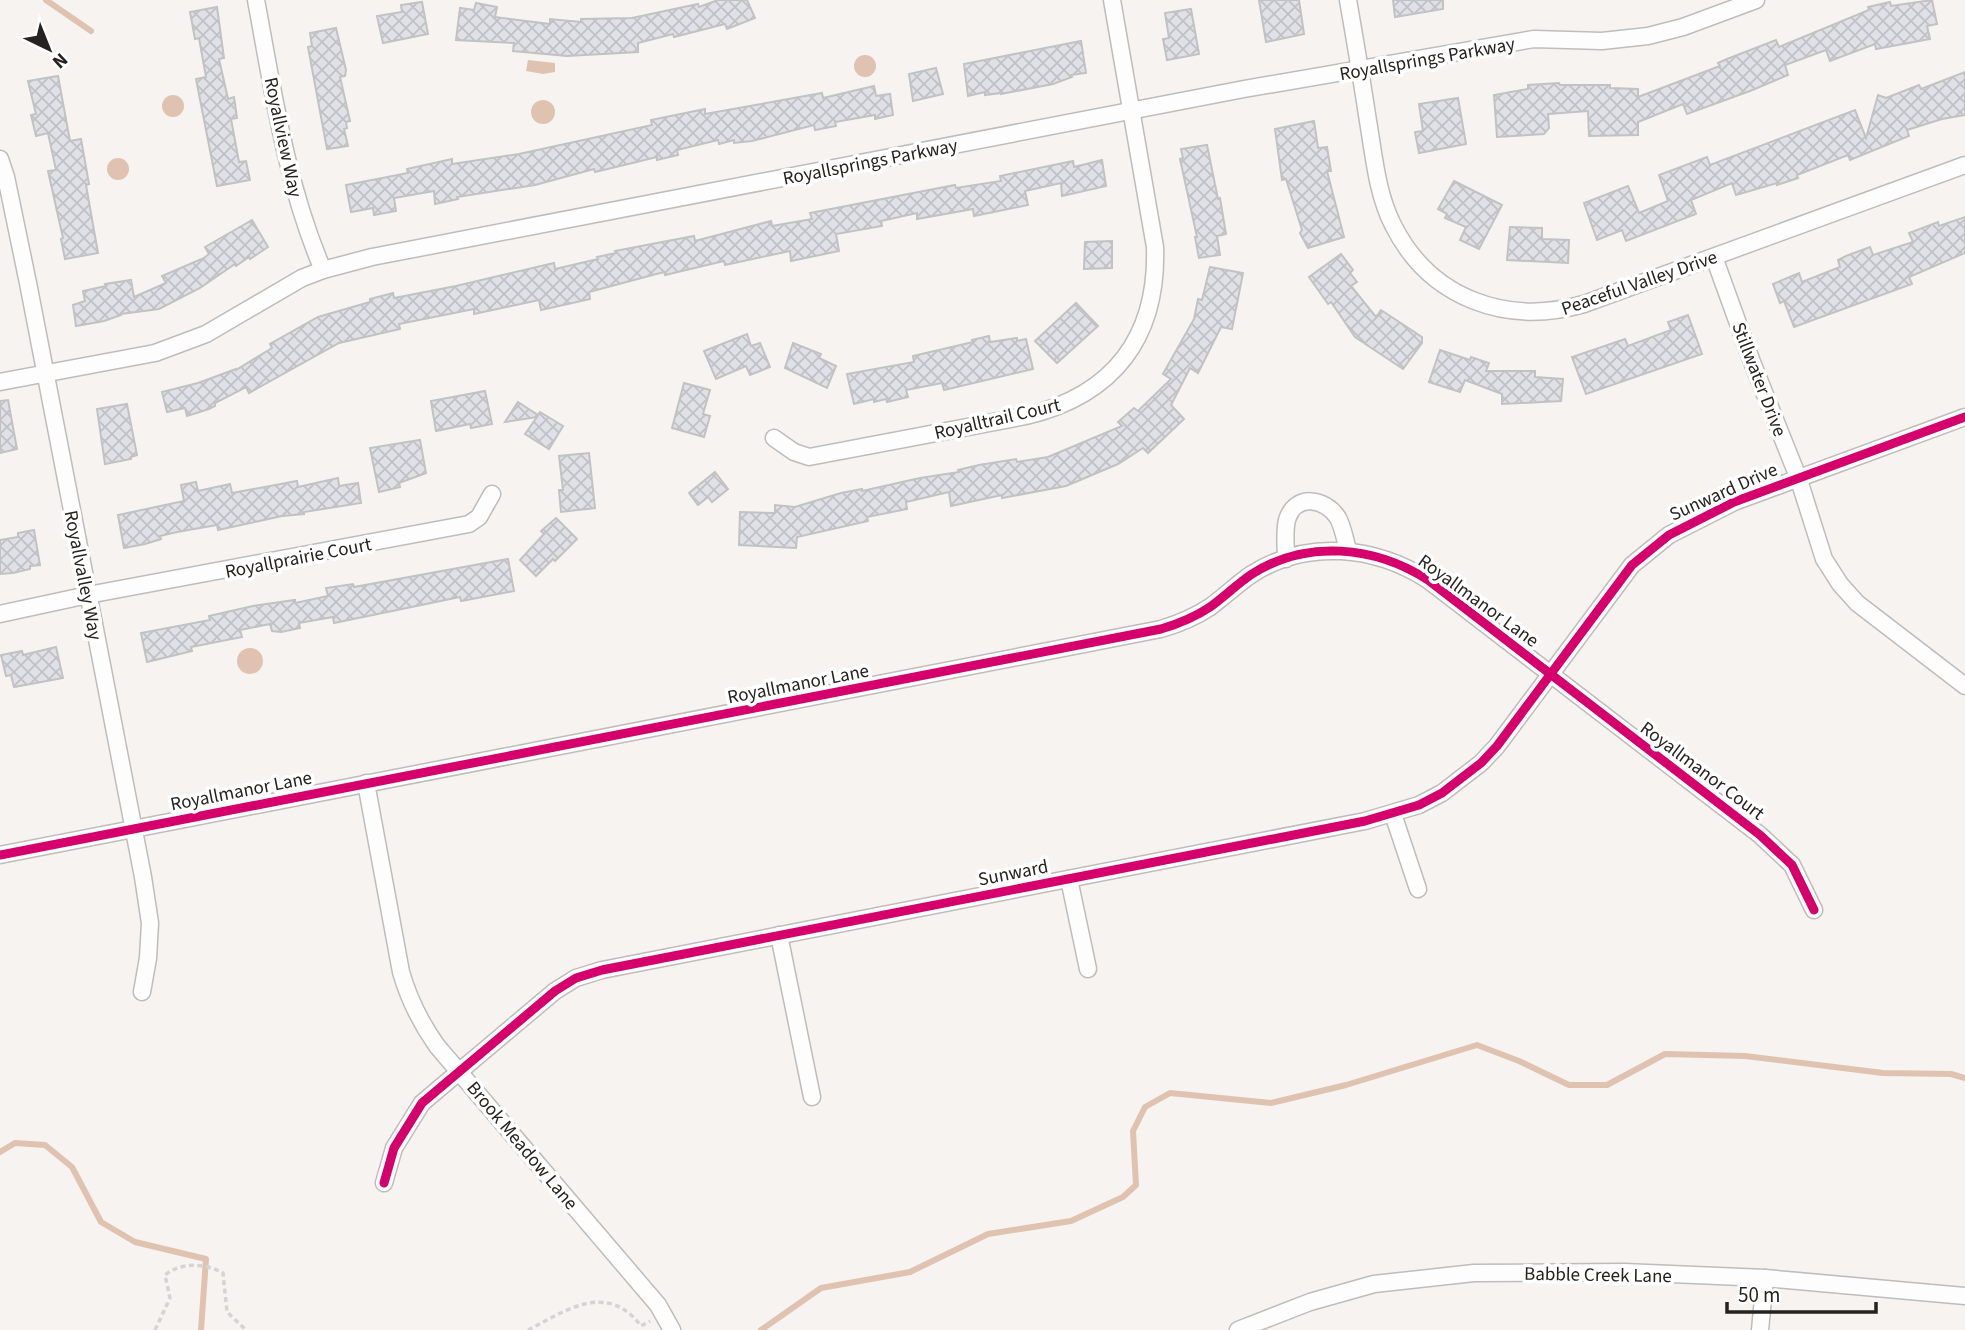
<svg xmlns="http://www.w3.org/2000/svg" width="1965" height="1330" viewBox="0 0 1965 1330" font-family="'Source Sans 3',sans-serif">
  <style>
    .water { fill: #dfc3b0 }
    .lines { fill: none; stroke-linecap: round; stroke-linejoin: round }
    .stream { stroke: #dfc3b0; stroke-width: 6 }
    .building { fill: url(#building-cross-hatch); stroke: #c3c2c2; stroke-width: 2 }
    .street-casing { stroke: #bfbcba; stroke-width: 19 }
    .path { stroke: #d5d4d3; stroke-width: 3.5; stroke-dasharray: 5 3.5; stroke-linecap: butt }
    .street { stroke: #fefdfd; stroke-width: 16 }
    .cycleway-casing { stroke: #fff; stroke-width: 13 }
    .cycleway { stroke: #d6006c; stroke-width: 9 }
    .labels { text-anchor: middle; stroke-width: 7; stroke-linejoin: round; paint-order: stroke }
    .street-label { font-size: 19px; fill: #252220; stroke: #fff }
  </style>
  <defs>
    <pattern id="building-cross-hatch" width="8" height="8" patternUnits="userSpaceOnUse" patternTransform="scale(1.75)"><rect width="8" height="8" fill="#e0e1e7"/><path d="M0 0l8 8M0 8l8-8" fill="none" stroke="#c0c1c6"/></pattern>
  </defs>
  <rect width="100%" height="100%" fill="#f6f3f0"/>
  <!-- water -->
  <g class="water">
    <circle cx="865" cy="66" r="11"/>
    <polygon points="528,60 555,63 555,72 543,74 526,71"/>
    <circle cx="173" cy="106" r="11"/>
    <circle cx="543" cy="112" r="12"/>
    <circle cx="118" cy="169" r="11"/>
    <circle cx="250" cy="661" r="13"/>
  </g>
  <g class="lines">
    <!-- stream -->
    <g class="stream">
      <polyline points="46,0 91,31"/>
      <polyline points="0,1152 15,1143 45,1145 72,1167 101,1222 135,1242 206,1259 201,1330"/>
      <polyline points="761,1330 821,1288 910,1272 988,1234 1071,1221 1123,1197 1136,1185 1133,1131 1145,1107 1170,1093 1271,1103 1346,1085 1477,1045 1519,1061 1569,1085 1607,1085 1665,1054 1745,1056 1883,1073 1951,1074 1965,1078"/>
    </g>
  </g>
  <!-- building -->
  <g class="building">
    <polygon points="718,0 747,0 755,18 727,29 725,24 674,37 673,34 638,43 638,52 567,56 513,51 514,43 456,40 460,8 474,10 476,3 497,7 495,17 550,24 550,19 581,22 581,19 632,18 698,4 699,7"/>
    <polygon points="1259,0 1299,0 1304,34 1266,42"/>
    <polygon points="1393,0 1443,0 1443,9 1395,17"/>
    <polygon points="1932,0 1937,24 1927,26 1930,39 1876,49 1875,44 1830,61 1826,50 1785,65 1788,75 1750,91 1687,114 1683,104 1638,122 1638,135 1589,136 1588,111 1548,114 1549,128 1544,134 1497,137 1494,95 1528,89 1528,85 1559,83 1560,85 1610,85 1610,88 1638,89 1638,97 1720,66 1718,63 1727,59 1776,40 1779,47 1869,10 1868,7 1890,2 1891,6"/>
    <polygon points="422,2 428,34 383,43 377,16 402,12 401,5"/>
    <polygon points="217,7 224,58 219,59 228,99 234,97 237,118 231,119 239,162 246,161 250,180 217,186 196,79 206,77 199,38 195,39 190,12"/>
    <polygon points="1191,9 1199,54 1167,60 1163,39 1169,38 1165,13"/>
    <polygon points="336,28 346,70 345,76 340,77 350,121 346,122 347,128 344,129 348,146 327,149 308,47 312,46 310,33"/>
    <polygon points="1081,41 1086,73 1071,75 1072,77 1053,84 1001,94 1001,93 985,95 985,92 968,96 964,64"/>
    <polygon points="936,68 943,94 913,101 909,74"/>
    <polygon points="1965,72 1965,115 1942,119 1907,130 1909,136 1850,160 1848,155 1797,175 1798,178 1777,185 1777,183 1736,195 1732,183 1691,200 1696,214 1626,241 1622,230 1597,240 1584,203 1628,186 1639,213 1668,201 1659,175 1707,157 1710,165 1855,110 1866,138 1878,95 1886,98 1919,85 1921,89"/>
    <polygon points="58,76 70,141 81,139 89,184 86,185 98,253 65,259 61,239 63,238 48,171 56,170 48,133 36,136 31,115 36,114 28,81"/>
    <polygon points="874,86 876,96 890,94 893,115 875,119 875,115 835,122 836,126 815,130 814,125 752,141 734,143 734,140 719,144 718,140 677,150 678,155 657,160 657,157 595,172 594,169 535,185 457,197 458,199 435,204 434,191 394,198 396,211 374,215 373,208 351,212 346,185 408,173 407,169 452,159 452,164 519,154 652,125 651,120 705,109 705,114 822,93 823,98"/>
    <polygon points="1458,98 1466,144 1419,153 1415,132 1423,131 1419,104"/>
    <polygon points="1314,121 1318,148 1327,147 1331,171 1327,171 1344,237 1308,248 1300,233 1302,230 1286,179 1282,180 1275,129"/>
    <polygon points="1207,145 1218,199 1220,198 1226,234 1217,236 1220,255 1199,258 1195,237 1197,237 1180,159 1183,158 1181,149"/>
    <polygon points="1102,160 1106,186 1062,196 1061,183 1025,191 1028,205 974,216 973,209 917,219 917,213 881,221 882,226 836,234 839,251 791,261 790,251 725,265 724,261 665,275 664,272 589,292 590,299 541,310 539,300 474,314 474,309 399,324 400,329 339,343 249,393 246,387 215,403 215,406 209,409 187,416 185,408 167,412 162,392 198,383 236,369 236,370 272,348 270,344 318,317 370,302 370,299 393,293 394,298 456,286 554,263 555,269 598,259 597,257 616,253 615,251 694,236 695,241 771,221 772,226 812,219 810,213 955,185 956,188 1001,181 1000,176 1073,161 1074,167"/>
    <polygon points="1454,181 1502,205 1479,249 1460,240 1466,227 1445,218 1447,214 1438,209"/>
    <polygon points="1965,217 1965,253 1909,277 1912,284 1794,327 1784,301 1780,303 1773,284 1799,273 1802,282 1840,267 1838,260 1846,256 1870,247 1873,255 1913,242 1909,233 1938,222 1939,226"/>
    <polygon points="252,220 268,247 250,259 249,257 236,266 235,264 200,288 159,309 121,314 121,315 104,321 76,326 73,305 85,301 83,291 106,286 105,284 131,280 134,297 166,283 162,276 204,258 209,254 205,247"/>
    <polygon points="1510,227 1542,228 1542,239 1569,240 1568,263 1507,260"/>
    <polygon points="1112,241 1112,268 1084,269 1085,242"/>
    <polygon points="1341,254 1353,270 1350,273 1357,282 1351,286 1376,317 1381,310 1422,337 1422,343 1403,369 1355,337 1331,302 1328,304 1309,277"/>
    <polygon points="1210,267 1243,273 1232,329 1221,327 1198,373 1190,368 1171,405 1184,419 1148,453 1143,448 1118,464 1066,486 1002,498 1002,495 951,506 949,492 906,502 907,509 867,517 868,521 797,537 796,548 739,545 740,512 775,513 775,505 795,507 841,493 862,489 862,491 920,478 959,472 958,470 979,465 1016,459 1017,462 1048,457 1122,426 1118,422 1134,408 1138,411 1171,379 1163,374 1194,319 1198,299 1202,300"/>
    <polygon points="1076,303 1098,326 1057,363 1035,341"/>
    <polygon points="1688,315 1702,354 1586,394 1572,357 1625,339 1628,346 1671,330 1668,322"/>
    <polygon points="747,334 751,346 760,343 770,367 750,375 746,366 716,379 704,351"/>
    <polygon points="989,336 990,342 1017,338 1017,341 1026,339 1033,369 944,390 942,383 906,390 908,397 887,402 886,399 874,402 874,399 854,404 847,374 914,362 913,356 973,342 972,340"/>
    <polygon points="793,343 821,354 819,358 836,366 827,388 785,368"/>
    <polygon points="1440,350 1470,360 1471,357 1489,363 1486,371 1535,371 1535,377 1563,379 1561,401 1502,404 1502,394 1465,380 1460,392 1429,382"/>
    <polygon points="684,383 710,390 703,414 710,416 704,437 672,428"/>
    <polygon points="485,391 492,424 471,428 470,424 436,431 431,401"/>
    <polygon points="8,400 17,449 0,453 0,401"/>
    <polygon points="518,402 538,415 540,412 563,426 549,449 525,434 537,417 505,422"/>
    <polygon points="127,404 137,455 131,457 131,459 105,464 97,409"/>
    <polygon points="420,440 426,473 399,483 400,487 379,492 370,448"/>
    <polygon points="589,453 595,508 561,512 559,490 563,490 559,456"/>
    <polygon points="715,472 728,489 712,502 708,497 698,505 689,493"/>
    <polygon points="338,478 339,486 358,483 361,503 304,512 304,514 282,516 218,530 217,525 177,532 160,536 161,539 145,544 124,548 118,515 184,501 181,485 196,482 198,491 230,484 232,493 297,481 298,487"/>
    <polygon points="556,518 577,539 555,561 553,559 536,576 520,560 544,534 541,531"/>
    <polygon points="34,530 40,565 30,566 30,569 13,573 0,574 0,540 18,537 18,533"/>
    <polygon points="508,559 514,591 461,601 460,597 334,623 333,617 299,623 300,628 281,632 272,631 270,624 240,630 242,637 191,647 192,651 147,662 141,633 210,620 209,616 253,606 295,600 295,603 328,596 326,588 353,584 354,587"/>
    <polygon points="56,647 63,678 14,687 11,675 6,676 1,655 22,651 23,655"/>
  </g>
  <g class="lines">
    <!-- street casing -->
    <g class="street-casing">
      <g id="street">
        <path d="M256,0C273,91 286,184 323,270"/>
        <path d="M1348,0C1355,40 1362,81 1368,121C1374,156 1377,194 1393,225C1430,299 1507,326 1584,304L1965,165"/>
        <polyline points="0,159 6,177 28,283 143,877 150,923 148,958 142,992"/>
        <polyline points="1714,257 1752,362 1798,477 1824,559 1840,584 1857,603 1965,686"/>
        <polyline points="0,382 155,353 206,334 302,278 323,270 372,257 1244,89 1534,39 1602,41 1648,36 1683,27 1756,0"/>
        <path d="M774,438L794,452L809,457L1026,416C1114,395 1158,337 1155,247L1112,0"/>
        <path d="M1286,559C1286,547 1284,531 1287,520C1295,493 1326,498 1338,518C1343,527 1345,540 1348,550"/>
        <polyline points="0,614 88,595 469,524 479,517 492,494"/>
        <path d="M366,783L401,972C409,1000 420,1022 437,1046L658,1305L672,1330"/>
        <polyline points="1393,814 1418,889"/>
        <path d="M0,855L1161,629C1178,624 1195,617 1210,607C1224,597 1237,584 1252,574C1307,539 1375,546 1428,580L1760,835L1792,865L1814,910"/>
        <polyline points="1069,879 1088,969"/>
        <polyline points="779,935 812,1097"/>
        <polyline points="384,1183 394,1148 422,1103 555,991 576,978 602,970 1365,821 1419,805 1442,793 1481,763 1497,746 1632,565 1669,535 1734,502 1965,417"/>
        <polyline points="1238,1330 1310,1302 1374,1284 1474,1273 1624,1272 1765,1278 1965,1296"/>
        <polyline points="1760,1330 1765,1278"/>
      </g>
    </g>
    <!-- path -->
    <g class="path">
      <path d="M155,1330L170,1298L165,1275C180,1262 206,1263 223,1273L227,1312L246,1330"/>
      <path d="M528,1330C567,1310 607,1281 641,1326L650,1321"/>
    </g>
    <!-- street -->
    <use href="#street" class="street"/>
    <!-- cycleway casing -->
    <g class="cycleway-casing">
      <g id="cycleway">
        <path d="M0,855L1161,629C1178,624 1195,617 1210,607C1224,597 1237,584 1252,574C1307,539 1375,546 1428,580L1760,835L1792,865L1814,910"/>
        <polyline points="384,1183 394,1148 422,1103 555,991 576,978 602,970 1365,821 1419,805 1442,793 1481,763 1497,746 1632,565 1669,535 1734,502 1965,417"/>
      </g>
    </g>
    <!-- cycleway -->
    <use href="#cycleway" class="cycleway"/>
  </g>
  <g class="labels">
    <!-- street labels -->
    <g class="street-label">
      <text transform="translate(1427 58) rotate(-10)" y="7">Royallsprings Parkway</text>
      <text transform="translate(284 137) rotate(78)" y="7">Royallview Way</text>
      <text transform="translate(870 161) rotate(-11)" y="7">Royallsprings Parkway</text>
      <text transform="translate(1639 282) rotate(-19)" y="7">Peaceful Valley Drive</text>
      <text transform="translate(1760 379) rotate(69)" y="7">Stillwater Drive</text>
      <text transform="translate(997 418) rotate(-13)" y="7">Royalltrail Court</text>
      <text transform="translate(1723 491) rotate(-24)" y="7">Sunward Drive</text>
      <text transform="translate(298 557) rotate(-11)" y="7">Royallprairie Court</text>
      <text transform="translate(84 575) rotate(79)" y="7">Royallvalley Way</text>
      <text transform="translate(1479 600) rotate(36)" y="7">Royallmanor Lane</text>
      <text transform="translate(798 683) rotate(-11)" y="7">Royallmanor Lane</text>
      <text transform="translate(1703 770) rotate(37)" y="7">Royallmanor Court</text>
      <text transform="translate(241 790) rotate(-11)" y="7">Royallmanor Lane</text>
      <text transform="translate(1013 872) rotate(-11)" y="7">Sunward</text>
      <text transform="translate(523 1145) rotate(50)" y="7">Brook Meadow Lane</text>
      <text transform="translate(1598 1274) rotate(1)" y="7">Babble Creek Lane</text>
    </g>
  </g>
  <!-- north arrow -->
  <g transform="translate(49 49) rotate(137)" stroke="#ffffff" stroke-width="5" paint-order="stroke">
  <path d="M0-5L12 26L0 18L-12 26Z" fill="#252220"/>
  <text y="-10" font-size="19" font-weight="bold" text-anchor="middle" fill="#252220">N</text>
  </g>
  <!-- scale -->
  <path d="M1727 1302v10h149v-10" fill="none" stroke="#252220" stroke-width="3.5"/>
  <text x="1738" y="1302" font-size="21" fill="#252220" stroke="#ffffff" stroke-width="5" paint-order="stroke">50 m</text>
</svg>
